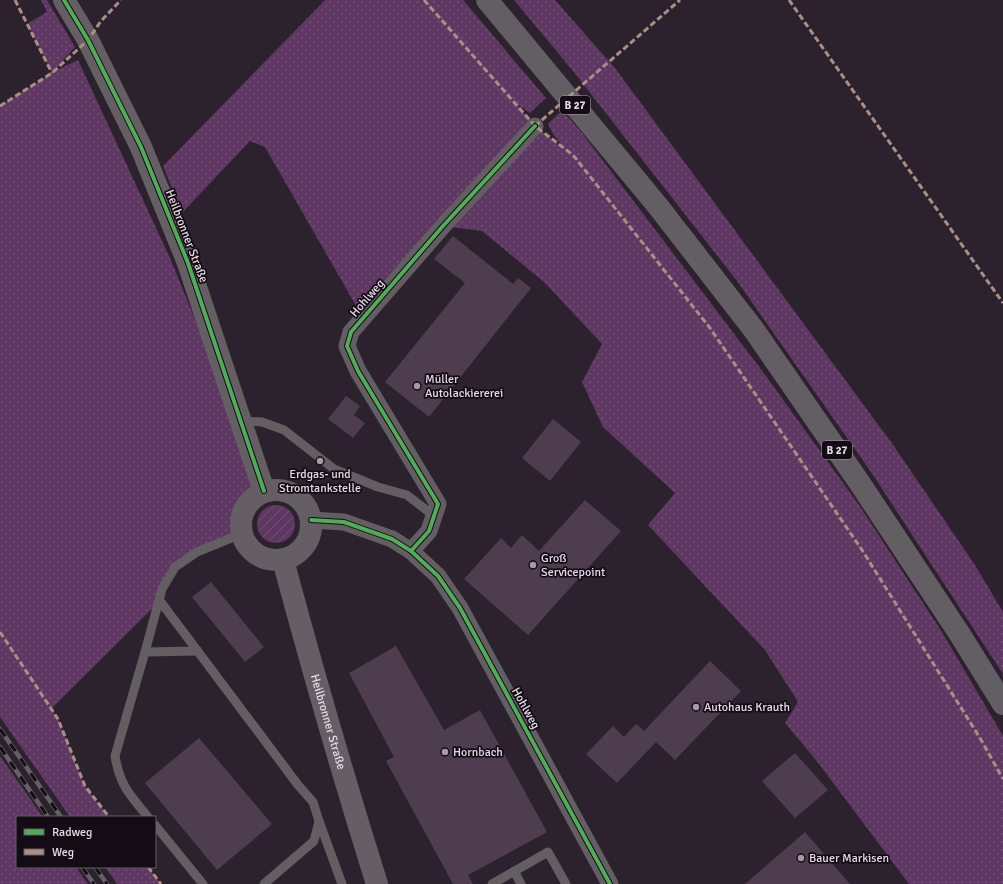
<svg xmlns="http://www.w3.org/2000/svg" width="1003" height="884" viewBox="0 0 1003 884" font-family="Signika,sans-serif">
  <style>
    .grass { fill: url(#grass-dots) }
    .garden { fill: url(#garden-furrows) }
    .building { fill: #4d3d4f }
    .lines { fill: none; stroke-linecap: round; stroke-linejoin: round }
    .lane { stroke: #625e62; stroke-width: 9 }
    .street { stroke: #625e62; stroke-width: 17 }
    .secondary { stroke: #655f65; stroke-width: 22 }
    .primary { stroke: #635e64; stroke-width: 22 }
    .rail-casing { stroke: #665f66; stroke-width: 4.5 }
    .rail { stroke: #130c14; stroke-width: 3; stroke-dasharray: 9; stroke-linecap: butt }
    .quiet { stroke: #ac8f84; stroke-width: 3; stroke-dasharray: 6 3; stroke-linecap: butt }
    .cycleway-casing { stroke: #130c14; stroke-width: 6 }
    .cycleway { stroke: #51ab58; stroke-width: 4 }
    .poi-dot { fill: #a59aa6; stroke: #130c14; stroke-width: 1.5 }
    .labels { text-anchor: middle; stroke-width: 3.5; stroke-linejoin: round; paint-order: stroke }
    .shield { fill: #130c14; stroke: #a79ca8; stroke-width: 1 }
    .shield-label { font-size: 11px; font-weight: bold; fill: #e6dae7 }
    .street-label { font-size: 12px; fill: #e6dae7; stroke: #130c14 }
    .poi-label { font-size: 12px; fill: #e6dae7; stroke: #130c14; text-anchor: start }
  </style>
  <defs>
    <pattern id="grass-dots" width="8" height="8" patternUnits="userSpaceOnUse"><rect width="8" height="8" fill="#5e3762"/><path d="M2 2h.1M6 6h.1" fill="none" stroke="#755378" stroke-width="1.8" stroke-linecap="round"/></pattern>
    <pattern id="garden-furrows" width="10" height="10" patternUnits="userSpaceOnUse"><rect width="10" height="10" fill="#5e3762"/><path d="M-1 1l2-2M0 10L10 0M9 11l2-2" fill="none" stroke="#755378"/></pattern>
  </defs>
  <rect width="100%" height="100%" fill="#2c222d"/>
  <!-- grass -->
  <g class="grass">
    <polygon points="41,0 47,0 75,47 53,72 78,60 170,258 259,476 255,496 247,504 242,513 240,523 241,534 175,567 160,601 51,709 58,719 85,786 109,817 70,817 0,717 0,106 52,73 27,24 47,12"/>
    <polygon points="325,0 463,0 546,98 530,113 517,104 535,126 564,148 553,134 548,124 562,110 582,133 766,376 859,505 942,632 1003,736 1003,884 909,884 816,760 785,723 798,702 765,650 648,525 675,493 603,427 582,382 602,344 545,283 482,231 443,226 359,311 265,147 250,141 182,213 163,166"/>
    <polygon points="514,0 555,0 615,68 891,442 975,565 1003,612 1003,674 871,472 737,281 573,71"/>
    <polygon points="0,756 43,817 17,817 17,867 76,867 88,884 0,884"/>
    <polygon points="105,867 148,867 161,884 117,884"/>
  </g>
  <!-- garden -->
  <circle class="garden" cx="276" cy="524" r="19"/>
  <!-- building -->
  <g class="building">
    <polygon points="453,236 513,284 518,278 531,288 429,417 385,382 465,283 434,259"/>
    <polygon points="346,396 360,406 354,415 365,423 353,438 328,419"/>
    <polygon points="553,419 581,442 550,481 522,458"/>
    <polygon points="585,500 621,531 528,635 464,579 501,538 511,548 522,535 539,551"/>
    <polygon points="211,582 264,647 245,662 192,597"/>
    <polygon points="396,646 444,730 480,710 547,832 468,875 473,884 453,884 386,761 394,757 349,673"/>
    <polygon points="710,661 741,691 675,760 656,742 617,783 586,754 613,726 624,737 636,724 644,731"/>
    <polygon points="199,738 272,824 217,870 145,783"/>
    <polygon points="795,753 828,790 795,818 762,781"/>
    <polygon points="805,832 850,884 745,884"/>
  </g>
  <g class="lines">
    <!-- lane -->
    <g class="lane">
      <polyline points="241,421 262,422 284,430 334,469 378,487 407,495 434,516"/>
      <polyline points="160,601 298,785 313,802 319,821 314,841 264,884"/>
      <polyline points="145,652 198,651"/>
      <path d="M148,817C130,795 120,786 115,756L145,652L162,589L175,567L197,552L241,534"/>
      <polyline points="319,821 342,884"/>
      <polyline points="155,825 203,884"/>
      <polyline points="514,871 521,884"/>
      <polyline points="492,884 548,852 566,884"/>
    </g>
    <!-- street -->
    <g class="street">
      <polyline points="311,520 344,522 392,539 411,551 438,576 460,608 610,884"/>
      <polyline points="411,551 429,531 438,504 358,371 347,346 351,332 443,226 535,126"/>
    </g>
    <!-- secondary -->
    <g class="secondary">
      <polyline points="64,0 88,40 141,147 188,263 264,491"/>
      <circle cx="276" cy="525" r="35"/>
      <path id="s1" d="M283,560C312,668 343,776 377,884"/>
    </g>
    <!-- primary -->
    <polyline class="primary" points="487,0 657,205 754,330 859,482 959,633 1003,704"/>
    <!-- rail casing -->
    <g class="rail-casing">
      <g id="rail">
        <polyline points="0,729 61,817"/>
        <polyline points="0,747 48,817"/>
        <polyline points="82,867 94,884"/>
        <polyline points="95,867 107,884"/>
      </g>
    </g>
    <!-- rail -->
    <use href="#rail" class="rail"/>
    <!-- quiet -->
    <g class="quiet">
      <polyline points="15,0 52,73"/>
      <polyline points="424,0 535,126 573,155 710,328 862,550 980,738 1003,779"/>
      <polyline points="789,0 1003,303"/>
      <polyline points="0,106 52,73 88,40 101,21 121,0"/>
      <polyline points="535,126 680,0"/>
      <polyline points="0,632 58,719 85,786 109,817"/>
      <polyline points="148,867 161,884"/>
    </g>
    <!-- cycleway casing -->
    <g class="cycleway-casing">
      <g id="cycleway">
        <polyline points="64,0 88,40 141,147 188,263 264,491"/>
        <polyline points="311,520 344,522 392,539 411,551 438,576 460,608 610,884"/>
        <polyline points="411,551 429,531 438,504 358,371 347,346 351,332 443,226 535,126"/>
      </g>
    </g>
    <!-- cycleway -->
    <use href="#cycleway" class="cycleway"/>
  </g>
  <!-- markers -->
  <g class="poi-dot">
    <circle cx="417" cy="386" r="4"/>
    <circle cx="320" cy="461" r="4"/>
    <circle cx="533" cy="565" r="4"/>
    <circle cx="696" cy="707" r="4"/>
    <circle cx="445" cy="752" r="4"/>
    <circle cx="801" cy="858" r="4"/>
  </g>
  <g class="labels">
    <!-- shield labels -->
    <g class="shield">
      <rect x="560" y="96" width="30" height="18" rx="3"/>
      <rect x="822" y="441" width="30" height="18" rx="3"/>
    </g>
    <g class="shield-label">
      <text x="575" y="109">B 27</text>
      <text x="837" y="454">B 27</text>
    </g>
    <!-- street labels -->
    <g class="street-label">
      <text transform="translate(187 236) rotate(69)" y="4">Heilbronner Straße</text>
      <text transform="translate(367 298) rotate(-49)" y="4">Hohlweg</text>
      <text transform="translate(526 708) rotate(61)" y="4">Hohlweg</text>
      <text dy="4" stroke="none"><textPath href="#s1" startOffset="168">Heilbronner Straße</textPath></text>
    </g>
    <!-- poi labels -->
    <g class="poi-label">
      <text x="425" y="383">Müller<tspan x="425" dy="14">Autolackiererei</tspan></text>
      <text x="320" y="478" text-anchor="middle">Erdgas- und<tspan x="320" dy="14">Stromtankstelle</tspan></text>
      <text x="541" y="562">Groß<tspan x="541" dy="14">Servicepoint</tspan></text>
      <text x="704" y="711">Autohaus Krauth</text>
      <text x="453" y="756">Hornbach</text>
      <text x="809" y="862">Bauer Markisen</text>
    </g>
  </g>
  <!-- legend -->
  <rect x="16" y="816" width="140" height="52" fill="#130c14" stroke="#675e68"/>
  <rect x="24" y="829" width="20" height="6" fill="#51ab58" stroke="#675e68"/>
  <text x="52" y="836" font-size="12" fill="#e6dae7">Radweg</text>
  <rect x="24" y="849" width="20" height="6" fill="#ac8f84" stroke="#675e68"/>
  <text x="52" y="856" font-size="12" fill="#e6dae7">Weg</text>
</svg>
